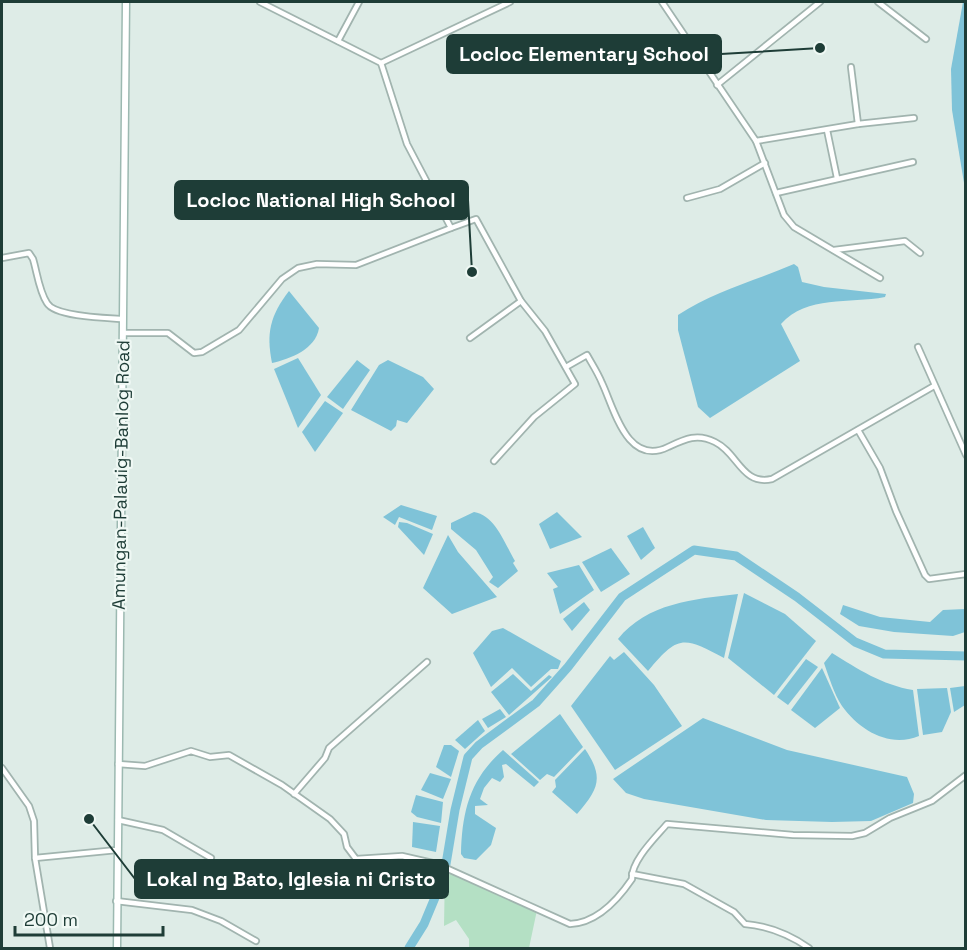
<svg xmlns="http://www.w3.org/2000/svg" width="967" height="950" viewBox="0 0 967 950" font-family="'Space Grotesk',sans-serif">
  <style>
    .green { fill: #b4e0c4 }
    .water { fill: #7fc3d8 }
    .lines { fill: none; stroke-linecap: round; stroke-linejoin: round }
    .river { stroke: #7fc3d8; stroke-width: 9 }
    .street-casing { stroke: #a1b4af; stroke-width: 8 }
    .secondary-casing { stroke: #9cb9b1; stroke-width: 9 }
    .street { stroke: #fff; stroke-width: 4.5 }
    .secondary { stroke: #fff; stroke-width: 6 }
    .labels { text-anchor: middle; stroke-width: 4.5; stroke-linejoin: round; paint-order: stroke }
    .street-label { font-size: 18px; fill: #1e3d37; stroke: #eff8f4 }
    .leader { fill: none; stroke: #1e3d37; stroke-width: 2 }
    .callout-dot { fill: #1e3d37; stroke: #eff8f4; stroke-width: 2 }
    .callout { fill: #1e3d37; stroke: #1e3d37; stroke-width: 2 }
    .callout-label { font-size: 20px; text-anchor: middle; font-weight: bold; fill: #fff }
  </style>
  <rect width="100%" height="100%" fill="#deece7"/>
  <!-- green -->
  <polygon class="green" points="445,870 537,910 529,948 469,948 469,939 456,920 444,926"/>
  <!-- water -->
  <g class="water">
    <polygon points="963,2 966,2 965,189 952,110 951,69"/>
    <path d="M794,264L798,267L802,282L824,287L886,294L885,297C849,304 807,295 781,324L800,361L710,418L698,407L678,330V315C714,291 755,281 794,264Z"/>
    <path d="M289,291L319,328C316,349 290,359 272,363C266,333 270,316 289,291Z"/>
    <polygon points="298,358 321,395 298,428 274,369"/>
    <polygon points="357,360 370,370 343,409 327,397"/>
    <polygon points="388,360 423,377 434,389 407,423 397,420 396,426 391,431 351,410 379,365"/>
    <polygon points="325,401 343,413 315,452 302,432"/>
    <polygon points="401,505 437,516 432,530 399,517 395,525 383,517"/>
    <path d="M474,512C495,515 505,544 515,561L513,563L518,571L498,588L489,582L493,577L476,550L451,529V523Z"/>
    <polygon points="557,512 582,537 550,549 539,524"/>
    <polygon points="399,522 407,523 433,534 424,555 398,527"/>
    <polygon points="643,527 655,548 641,560 627,536"/>
    <polygon points="448,535 458,552 497,597 452,614 423,588"/>
    <polygon points="611,548 630,574 601,592 582,562"/>
    <polygon points="579,565 594,590 560,614 553,589 558,587 547,573"/>
    <polygon points="744,593 785,614 816,641 774,695 728,658"/>
    <path d="M738,594L724,658C683,636 678,635 648,671L618,639C647,603 694,599 738,594Z"/>
    <polygon points="584,602 590,610 572,631 563,619"/>
    <polygon points="843,605 880,617 930,622 943,610 965,609 965,632 953,636 894,632 859,626 840,614"/>
    <polygon points="503,628 561,661 558,669 551,669 531,687 512,668 491,687 473,653 492,631"/>
    <polygon points="624,652 654,685 682,726 615,770 571,706 610,656 614,660"/>
    <path d="M832,653C858,669 882,685 913,690L919,736C890,748 860,731 842,706C834,694 829,677 824,663Z"/>
    <polygon points="806,659 818,667 788,705 777,697"/>
    <polygon points="822,668 840,708 815,728 791,710"/>
    <polygon points="513,674 531,691 549,675 552,677 509,715 491,692"/>
    <polygon points="965,686 965,705 954,712 950,688"/>
    <polygon points="947,688 951,712 942,732 923,735 917,689"/>
    <polygon points="500,709 506,717 488,728 482,719"/>
    <polygon points="560,714 583,747 554,777 547,774 540,780 511,754"/>
    <polygon points="703,718 787,750 907,777 914,794 913,803 871,821 832,822 766,820 644,799 626,793 613,779"/>
    <polygon points="478,720 485,731 465,749 455,740"/>
    <polygon points="444,745 451,745 459,751 451,777 436,767"/>
    <path d="M585,749C604,777 599,789 577,814L552,792L556,787L555,780Z"/>
    <path d="M503,750L539,782L534,787L506,764L502,765L504,777L500,782L492,778L484,788L480,799L488,805L475,806V814L496,828L491,845L476,860L464,858L461,854C462,811 470,779 503,750Z"/>
    <polygon points="430,773 451,779 443,799 421,790"/>
    <polygon points="416,795 443,802 441,823 417,817 411,812"/>
    <polygon points="413,822 440,826 436,852 412,847"/>
  </g>
  <g class="lines">
    <!-- river -->
    <polyline class="river" points="409,948 424,924 444,876 455,810 468,757 479,745 536,703 568,667 622,597 694,550 736,556 797,597 855,642 884,654 966,656"/>
    <!-- street casing -->
    <g class="street-casing">
      <g id="street">
        <polyline points="662,2 756,141 858,124 914,118"/>
        <polyline points="878,2 926,39"/>
        <polyline points="338,41 359,2"/>
        <polyline points="381,63 510,2"/>
        <polyline points="851,67 858,124"/>
        <polyline points="717,85 820,2"/>
        <polyline points="827,130 837,178"/>
        <polyline points="756,141 784,215 794,227 880,278"/>
        <polyline points="776,193 913,162"/>
        <polyline points="687,198 720,189 765,163"/>
        <polyline points="451,228 476,219 521,301 545,331 575,384 534,417 494,461"/>
        <polyline points="834,250 905,241 920,253"/>
        <path d="M2,258L29,253L33,259C37,272 39,291 47,303C55,317 107,318 123,319"/>
        <polyline points="123,333 168,333 194,353 202,352 239,330 282,279 298,268 317,264 356,265 451,228 407,144 381,63 260,2"/>
        <polyline points="470,338 521,301"/>
        <polyline points="918,347 966,455"/>
        <path d="M566,367L587,355C592,364 598,373 602,383C614,408 627,467 668,447C685,439 697,433 715,442C738,453 742,486 772,479L934,386"/>
        <polyline points="858,430 880,468 896,511 925,575 929,579 966,574"/>
        <path d="M118,764L145,766L191,751L210,757L229,755L282,785L330,819L344,834L347,847L356,859L402,856L437,864L570,924C597,923 617,901 632,879C631,861 655,838 667,824L793,835L852,836L865,833L890,818L932,801L966,775"/>
        <polyline points="2,768 29,806 34,821 35,858 50,948"/>
        <polyline points="294,794 325,758 329,748 427,662"/>
        <polyline points="118,820 163,830 211,858"/>
        <polyline points="35,858 117,850"/>
        <path d="M632,874L684,884L734,912L745,924C769,926 790,935 809,948"/>
        <polyline points="116,901 192,910 221,921 256,941"/>
      </g>
    </g>
    <!-- secondary casing -->
    <g class="secondary-casing">
      <polyline id="secondary" points="117,948 126,2"/>
    </g>
    <!-- street -->
    <use href="#street" class="street"/>
    <!-- secondary -->
    <use href="#secondary" class="secondary"/>
  </g>
  <g class="labels">
    <!-- street labels -->
    <g class="street-label">
      <text transform="translate(121 475) rotate(-89)" y="6">Amungan-Palauig-Banlog Road</text>
    </g>
  </g>
  <!-- callouts -->
  <path class="leader" d="M820 48L721 54M472 272L468 200M89 819L135 879"/>
  <g class="callout-dot">
    <circle cx="820" cy="48" r="6"/>
    <circle cx="472" cy="272" r="6"/>
    <circle cx="89" cy="819" r="6"/>
  </g>
  <g class="callout">
    <rect x="447" y="35" width="274" height="38" rx="6"/>
    <rect x="175" y="181" width="293" height="38" rx="6"/>
    <rect x="135" y="860" width="313" height="38" rx="6"/>
  </g>
  <g class="callout-label">
    <text x="584" y="61">Locloc Elementary School</text>
    <text x="321" y="207">Locloc National High School</text>
    <text x="291" y="886">Lokal ng Bato, Iglesia ni Cristo</text>
  </g>
  <!-- border -->
  <rect width="967" height="950" fill="none" stroke="#1e3d37" stroke-width="6"/>
  <!-- scale -->
  <path d="M15 926v9h148v-9" fill="none" stroke="#1e3d37" stroke-width="3"/>
  <text x="24" y="926" font-size="18" fill="#1e3d37" stroke="#eff8f4" stroke-width="4.5" paint-order="stroke">200 m</text>
</svg>
